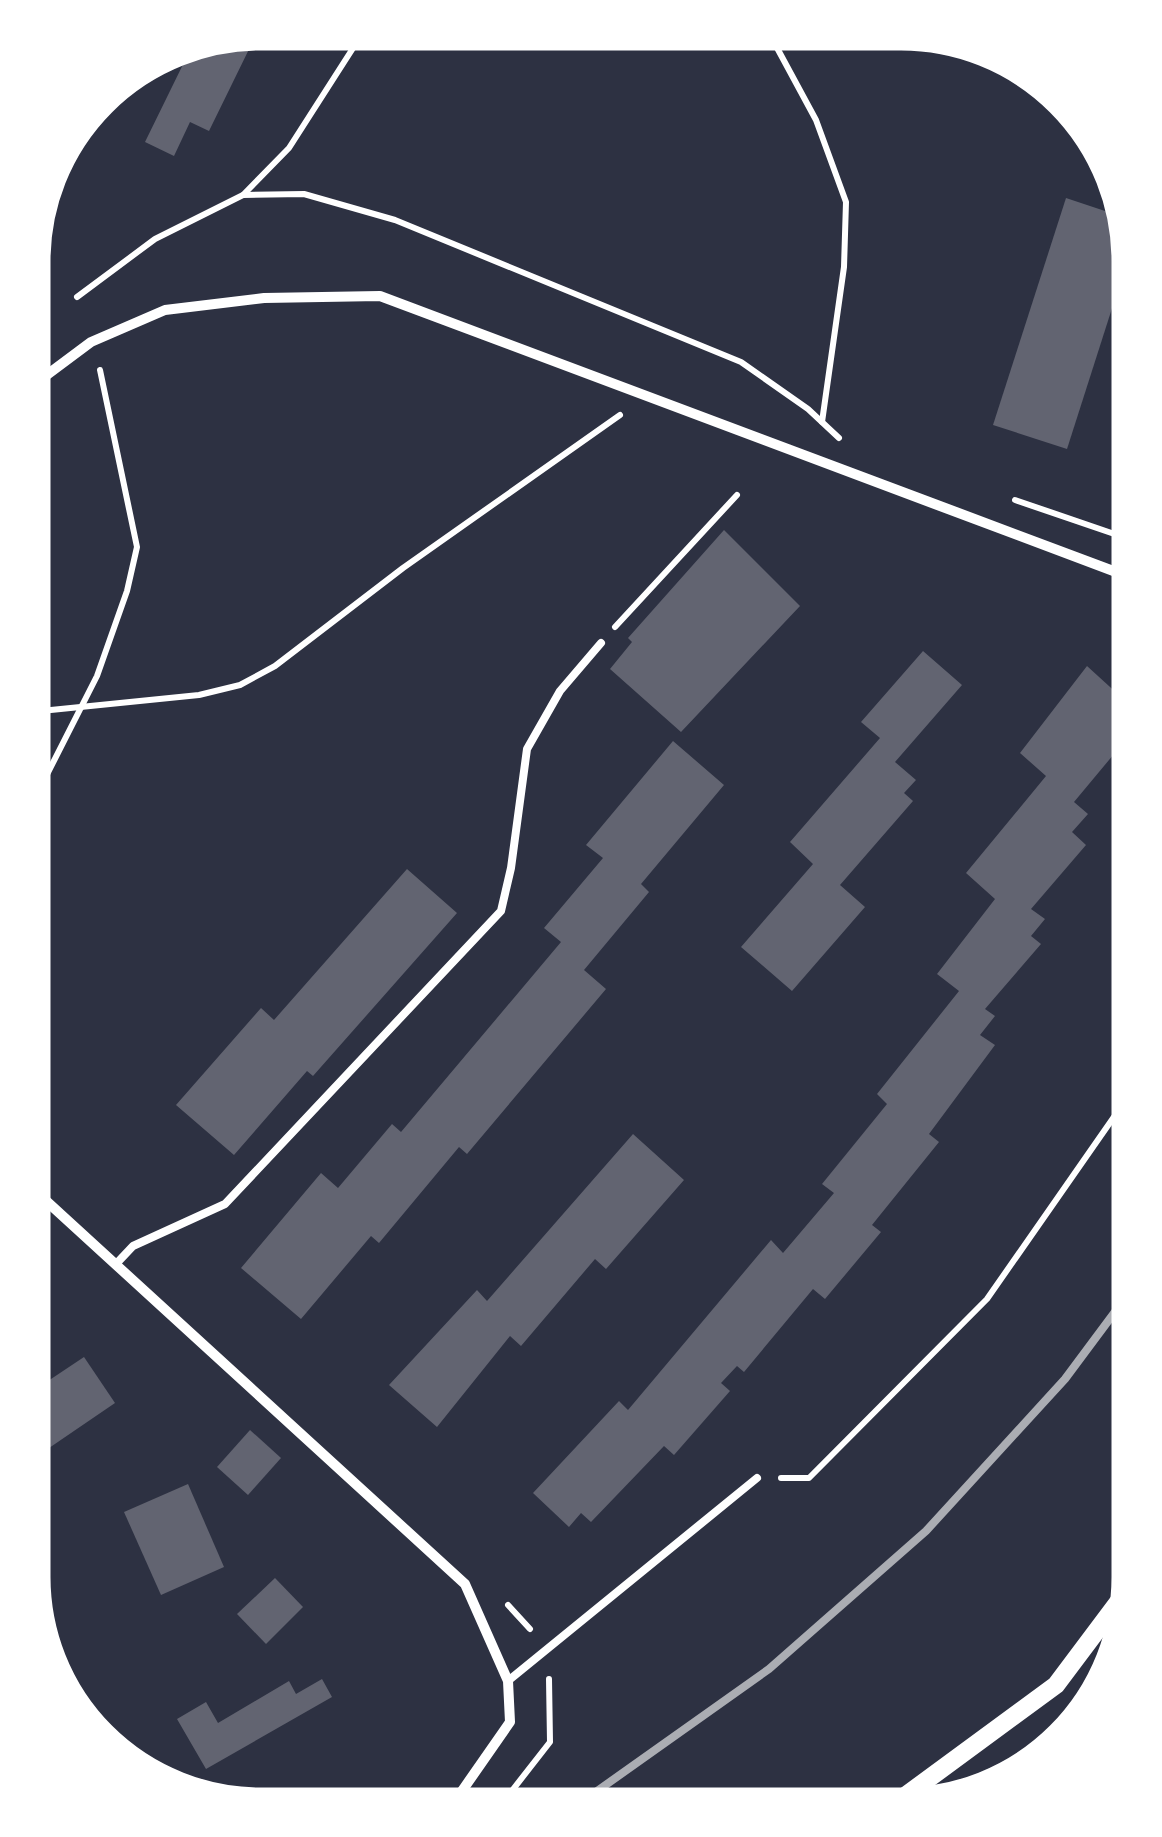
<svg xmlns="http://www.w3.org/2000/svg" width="1162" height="1837" viewBox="0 0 1162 1837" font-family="Karla,sans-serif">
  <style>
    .building { fill: #626471 }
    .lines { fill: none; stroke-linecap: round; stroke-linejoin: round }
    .path { stroke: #fff; stroke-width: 6 }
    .service { stroke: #fff; stroke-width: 8 }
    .minor { stroke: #fff; stroke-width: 10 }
    .tertiary { stroke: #fff; stroke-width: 18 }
    .rail { stroke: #abadb3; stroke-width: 8 }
    .rim { fill: none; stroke: #fff; stroke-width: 5 }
  </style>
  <rect width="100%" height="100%" fill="#2d3142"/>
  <!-- building -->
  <g class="building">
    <polygon points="243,34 254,39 209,131 190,122 174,156 145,142 193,44"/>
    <polygon points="1066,198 1123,217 1130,252 1067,449 993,425"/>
    <polygon points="724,530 800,606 681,732 610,669 632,642 628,638"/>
    <polygon points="923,651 962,685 895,762 916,780 904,793 913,801 840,885 865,907 792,991 741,947 813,864 790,842 880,738 861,722"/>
    <polygon points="1087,666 1132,707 1132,715 1120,728 1129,736 1074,802 1088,814 1072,832 1086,845 1031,909 1045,919 1031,936 1041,944 985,1009 995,1016 980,1035 995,1045 929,1134 939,1142 872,1225 881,1232 825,1299 813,1289 744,1372 737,1366 721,1383 730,1391 674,1455 664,1446 591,1522 581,1513 569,1527 533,1493 619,1401 628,1410 771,1240 783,1253 834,1193 822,1184 887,1104 877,1094 959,991 937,974 995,899 966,873 1046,776 1020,753"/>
    <polygon points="673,741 724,785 641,884 649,892 584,970 606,989 467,1154 459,1147 379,1243 371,1236 301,1319 241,1268 321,1173 338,1188 392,1124 401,1132 561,942 544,928 603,858 586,845"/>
    <polygon points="407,869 457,913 313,1076 307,1071 234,1155 176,1105 261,1008 274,1020"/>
    <polygon points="633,1134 684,1180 606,1269 595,1259 521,1346 510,1336 437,1427 389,1385 477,1290 487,1301"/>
    <polygon points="84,1357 115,1403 30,1461 30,1393"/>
    <polygon points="250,1430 281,1458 248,1495 217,1467"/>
    <polygon points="188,1484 224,1567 161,1595 124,1512"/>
    <polygon points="275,1578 303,1607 266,1644 237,1614"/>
    <polygon points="322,1679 332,1697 206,1769 177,1719 206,1702 218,1723 289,1681 296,1694"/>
  </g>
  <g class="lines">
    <!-- path -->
    <g class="path">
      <polyline points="769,33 816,120 846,202 844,267 822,422"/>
      <polyline points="244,194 289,148 364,31"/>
      <polyline points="77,297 155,239 243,195 304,194 395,220 741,362 808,409 839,438"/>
      <polyline points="1015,500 1132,540"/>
      <polyline points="615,627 737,495"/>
      <polyline points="31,712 199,695 240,685 275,666 403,568 620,415"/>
      <polyline points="31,806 97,676 127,591 137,547 100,370"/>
      <polyline points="31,1149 43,1162"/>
      <polyline points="781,1478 809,1478 987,1299 1132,1091"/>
      <polyline points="508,1605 530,1629"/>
      <polyline points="500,1806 550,1742 549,1679"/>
    </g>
    <!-- service -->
    <g class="service">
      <polyline points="116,1264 133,1246 225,1204 501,911 511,868 527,749 560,691 601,643"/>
      <polyline points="508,1681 757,1478"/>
    </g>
    <!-- minor -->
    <g class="minor">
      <polyline points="32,386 91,342 165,310 264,298 380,296 1132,578"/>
      <polyline points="31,1187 465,1584 508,1681 510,1722 455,1801 447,1806"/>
      <polyline points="31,1214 40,1196"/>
    </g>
    <!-- tertiary -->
    <polyline class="tertiary" points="878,1807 905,1796 1056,1685 1131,1585"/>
    <!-- rail -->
    <polyline class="rail" points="576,1806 769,1669 926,1531 1065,1379 1132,1289"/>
  </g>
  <!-- crop -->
  <path d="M0 0H1162V1837H0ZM261 48H901A213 213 0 0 1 1114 261V1577A213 213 0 0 1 901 1790H261A213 213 0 0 1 48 1577V261A213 213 0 0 1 261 48Z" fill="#fff" fill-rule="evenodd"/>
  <path class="rim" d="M261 48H901A213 213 0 0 1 1114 261V1577A213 213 0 0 1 901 1790H261A213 213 0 0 1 48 1577V261A213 213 0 0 1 261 48Z"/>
</svg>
